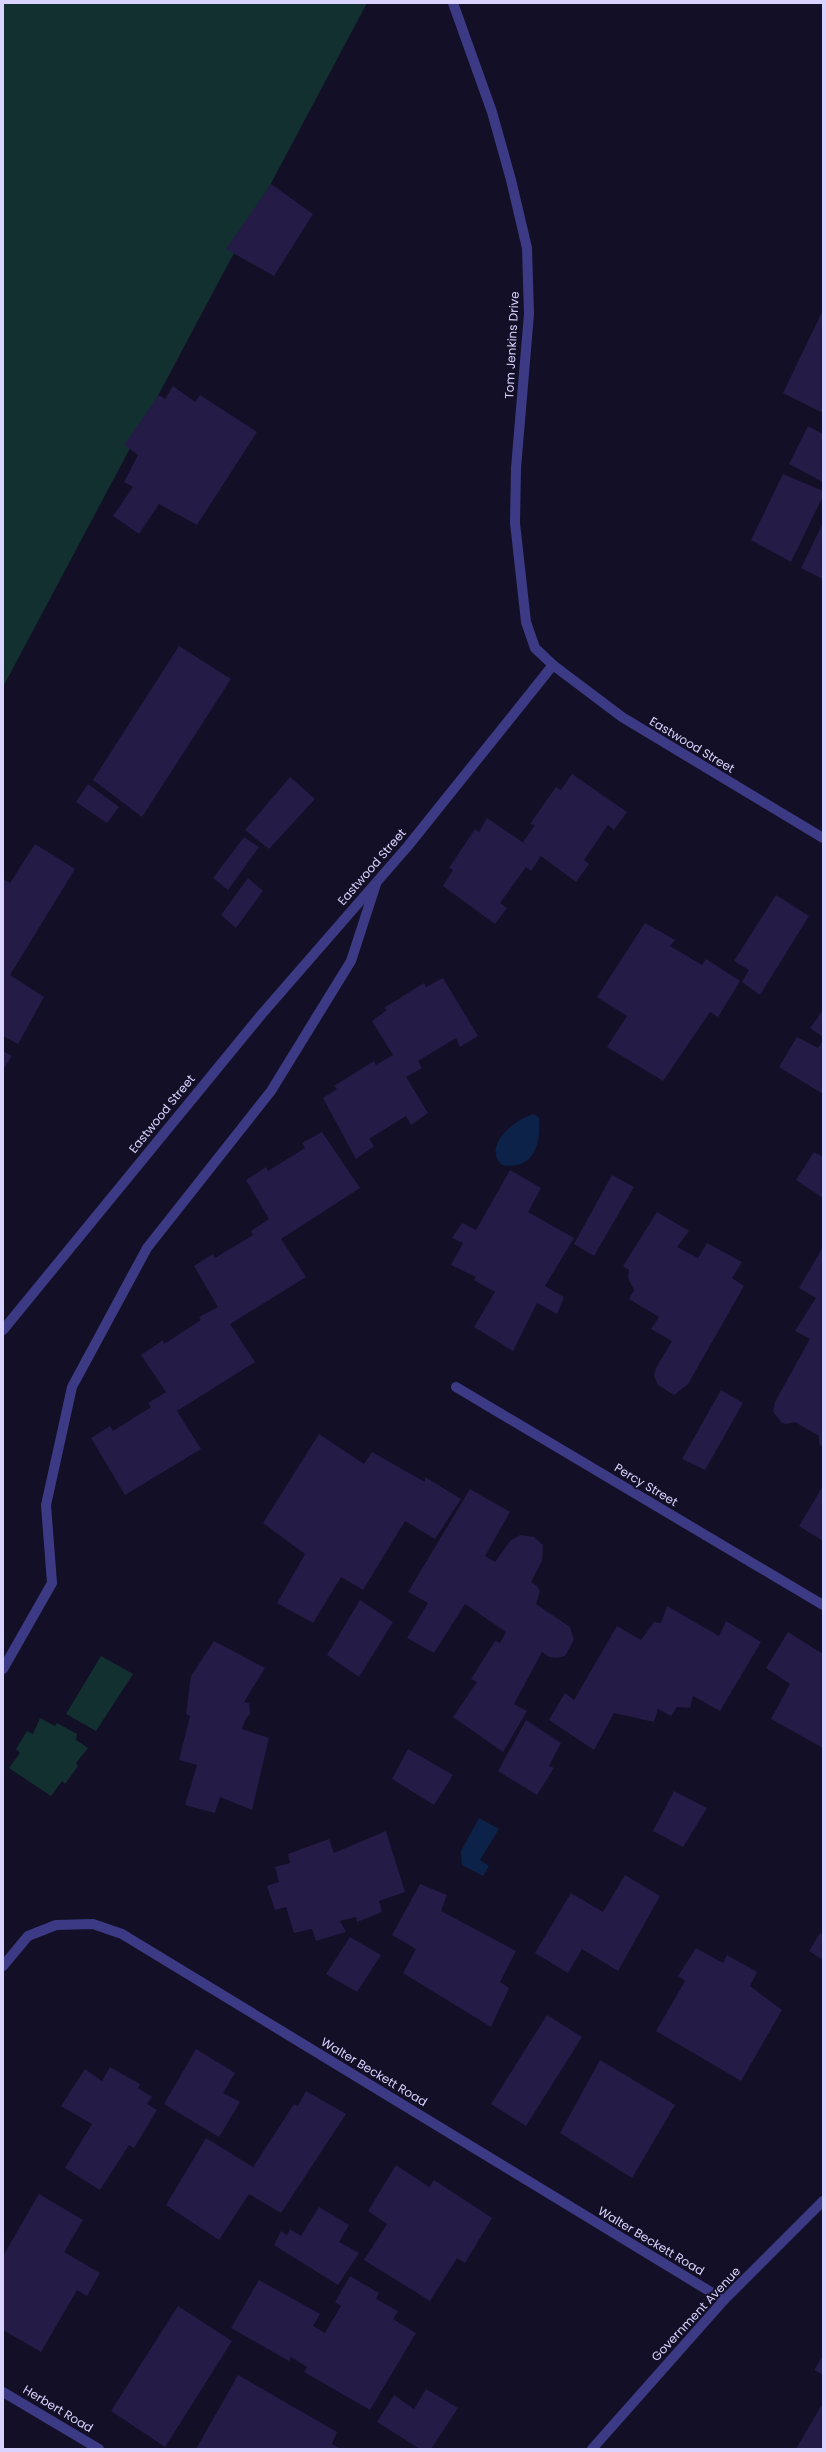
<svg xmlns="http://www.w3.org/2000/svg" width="826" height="2452" viewBox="0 0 826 2452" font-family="Poppins,sans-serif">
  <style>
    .green { fill: #12302f }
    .water { fill: #0c2248 }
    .building { fill: #241b47 }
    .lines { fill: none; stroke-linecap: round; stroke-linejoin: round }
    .minor { stroke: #3d3a85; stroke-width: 10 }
    .labels { text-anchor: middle; stroke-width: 4; stroke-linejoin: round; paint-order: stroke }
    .street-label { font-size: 12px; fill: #d9d4ff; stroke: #130f26 }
  </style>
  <rect width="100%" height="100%" fill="#130f26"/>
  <!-- green -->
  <g class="green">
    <polygon points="3,3 367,3 3,687"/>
    <polygon points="101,1656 133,1674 96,1731 66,1714"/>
    <polygon points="40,1718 55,1726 57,1723 77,1734 76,1740 88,1748 76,1763 78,1766 65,1784 62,1781 51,1796 9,1768 20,1753 16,1749 27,1731 33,1734"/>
  </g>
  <!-- water -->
  <g class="water">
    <path d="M534,1114L539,1118C541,1145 533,1171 502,1165C481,1146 516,1118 534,1114Z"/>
    <polygon points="479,1818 499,1829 480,1860 489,1866 483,1876 462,1865 461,1851"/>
  </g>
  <!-- building -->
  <g class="building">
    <polygon points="271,184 313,214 274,276 226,249"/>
    <polygon points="823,310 823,413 783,393"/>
    <polygon points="173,386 195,402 200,395 257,432 197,525 159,504 139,534 113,516 133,487 124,482 138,455 124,445 159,395 165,399"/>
    <polygon points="808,426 823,434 823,482 789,464"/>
    <polygon points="783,474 823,491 823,496 791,562 751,540"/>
    <polygon points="823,523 823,579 801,568"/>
    <polygon points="179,646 231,679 142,817 93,780"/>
    <polygon points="572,774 627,812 614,830 608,825 584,860 589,864 576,882 541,856 531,871 526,867 500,903 507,908 495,924 443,886 453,870 449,868 475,829 479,832 487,818 531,848 523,842 535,825 530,824 556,787 561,790"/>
    <polygon points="290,777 315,799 269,849 245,830"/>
    <polygon points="88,784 119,807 107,823 76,802"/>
    <polygon points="244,837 259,847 228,890 213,878"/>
    <polygon points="35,844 75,869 10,975 44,997 18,1044 3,1036 3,879 10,883"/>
    <polygon points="248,878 263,891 236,928 221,915"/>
    <polygon points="776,895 809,916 760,995 742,982 749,970 734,961"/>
    <polygon points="645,923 675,940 670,946 702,965 706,959 740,981 718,1017 710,1012 663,1081 607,1047 627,1016 597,997"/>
    <polygon points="443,978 478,1036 460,1047 456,1038 418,1061 422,1068 406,1077 428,1113 411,1125 406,1116 369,1139 374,1146 356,1159 323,1098 337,1089 334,1086 374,1061 376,1065 393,1055 372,1021 387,1010 384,1008 424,983 426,987"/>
    <polygon points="823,1010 823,1037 810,1028"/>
    <polygon points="797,1037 818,1048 823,1041 823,1094 779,1067"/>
    <polygon points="3,1051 12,1056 3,1070"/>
    <polygon points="322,1132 360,1188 281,1239 306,1277 230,1324 255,1362 177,1411 201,1449 125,1495 91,1438 110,1426 113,1431 151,1407 148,1403 166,1392 141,1355 163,1340 164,1344 201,1320 199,1317 218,1307 194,1266 213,1254 215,1258 253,1235 251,1231 269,1219 246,1180 266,1167 268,1171 305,1148 302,1143"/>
    <polygon points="814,1152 823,1157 823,1198 796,1180"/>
    <polygon points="510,1170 541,1188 528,1212 574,1238 545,1286 564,1297 557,1314 537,1303 513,1351 474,1327 495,1292 474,1280 476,1277 451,1265 463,1243 452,1238 462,1223 476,1230"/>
    <polygon points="612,1175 634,1187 594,1256 574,1244"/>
    <polygon points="657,1212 689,1231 677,1247 698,1258 707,1243 742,1262 732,1278 744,1286 688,1384 674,1395 658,1385 654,1376 656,1368 672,1341 651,1329 659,1317 629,1299 634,1290 628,1278 629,1270 623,1266"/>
    <polygon points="823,1247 823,1448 819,1443 819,1436 795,1422 786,1424 782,1423 773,1412 775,1402 810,1339 795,1331 816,1298 799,1288"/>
    <polygon points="721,1390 743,1403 705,1470 682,1459"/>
    <polygon points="319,1434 364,1464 372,1452 425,1482 425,1477 461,1499 435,1539 405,1521 363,1590 341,1577 313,1623 277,1603 305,1554 263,1523"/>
    <polygon points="823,1486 823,1541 799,1526"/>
    <polygon points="470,1489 510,1512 485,1556 495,1562 510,1541 520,1535 534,1537 543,1545 542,1561 531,1582 537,1586 540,1591 536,1604 570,1627 574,1640 565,1656 557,1658 549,1657 542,1652 514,1704 527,1711 503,1752 453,1717 477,1682 471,1679 495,1641 500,1643 506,1632 465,1604 434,1653 407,1638 428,1603 408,1592"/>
    <polygon points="360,1600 393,1622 359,1677 327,1655"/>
    <polygon points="667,1606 719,1636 726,1621 761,1642 720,1711 693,1696 690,1708 677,1707 671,1716 658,1709 654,1722 614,1713 594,1750 549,1720 565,1693 574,1700 617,1626 641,1640 654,1622 661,1623"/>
    <polygon points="788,1632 823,1654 823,1748 771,1719 790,1684 766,1668"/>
    <polygon points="214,1641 265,1668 244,1702 249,1703 250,1714 245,1720 242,1729 269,1738 252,1810 220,1797 215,1813 185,1805 197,1765 179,1760 190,1716 186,1714 191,1676"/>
    <polygon points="526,1720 561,1743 549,1766 554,1768 537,1795 498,1771"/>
    <polygon points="408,1749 453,1775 434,1805 392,1779"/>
    <polygon points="674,1791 707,1808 683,1847 653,1831"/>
    <polygon points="386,1831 405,1892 379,1901 382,1912 357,1922 356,1917 340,1921 346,1932 316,1941 312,1929 294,1933 286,1907 275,1910 267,1886 279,1882 275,1867 290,1863 288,1854 329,1839 334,1853"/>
    <polygon points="625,1875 660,1896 618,1971 582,1949 568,1973 535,1953 571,1893 603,1912"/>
    <polygon points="420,1884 447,1895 441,1911 516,1951 500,1982 509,1988 491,2027 403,1973 416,1949 392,1935"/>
    <polygon points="820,1933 823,1935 823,1960 809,1951"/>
    <polygon points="350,1937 381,1955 357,1992 326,1974"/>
    <polygon points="696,1948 723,1963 727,1955 757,1972 750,1986 782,2010 741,2081 656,2031 685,1981 678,1976"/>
    <polygon points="547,2015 582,2037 526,2126 491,2104"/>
    <polygon points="196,2049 235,2073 223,2093 240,2102 219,2137 164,2104"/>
    <polygon points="600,2060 675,2105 632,2178 560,2133"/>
    <polygon points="110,2067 140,2084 138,2088 152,2097 147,2104 157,2110 134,2148 129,2145 100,2190 65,2168 92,2124 61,2106 85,2069 102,2081"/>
    <polygon points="306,2091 346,2114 281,2213 249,2194 219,2240 166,2205 206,2138 253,2167 294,2104 298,2106"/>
    <polygon points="396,2165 429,2187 434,2180 492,2218 465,2263 457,2258 430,2301 364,2260 387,2224 368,2211"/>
    <polygon points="39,2194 83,2220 64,2252 100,2273 87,2296 77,2290 41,2352 3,2330 3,2256"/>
    <polygon points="319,2207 349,2225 339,2242 359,2253 338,2285 274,2245 281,2231 287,2235 290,2229 301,2236"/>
    <polygon points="350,2276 379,2293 376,2299 398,2311 393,2319 416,2333 370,2410 304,2372 307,2367 291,2357 289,2361 231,2328 259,2280 320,2314 313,2326 325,2333 341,2306 335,2302"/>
    <polygon points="178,2306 232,2341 165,2447 111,2411"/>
    <polygon points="823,2356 823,2375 814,2370"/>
    <polygon points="238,2375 337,2432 332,2444 341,2449 196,2449"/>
    <polygon points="426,2389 458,2408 431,2449 420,2449 377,2422 394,2395 414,2409"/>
    <polygon points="823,2403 823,2449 796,2449"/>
  </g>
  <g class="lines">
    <!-- minor -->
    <g class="minor">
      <polyline points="453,3 492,112 511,180 527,248 529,314 516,468 515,523 526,622 535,648 553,665 622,717 823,838"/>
      <polyline points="3,1330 261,1015 408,846 553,665"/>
      <polyline points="456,1387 823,1605"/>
      <polyline points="3,1669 52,1583 46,1505 72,1387 147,1248 271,1091 351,961 376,884"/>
      <polyline points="3,1966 28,1936 56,1925 93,1924 122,1934 724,2300"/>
      <polyline points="3,2392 99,2449"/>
      <polyline points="592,2449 724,2300 823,2201"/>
    </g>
  </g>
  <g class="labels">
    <!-- street labels -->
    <g class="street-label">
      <text transform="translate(512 345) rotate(-87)" y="4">Tom Jenkins Drive</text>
      <text transform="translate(692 745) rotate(31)" y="4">Eastwood Street</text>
      <text transform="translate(372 867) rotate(-49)" y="4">Eastwood Street</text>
      <text transform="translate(162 1114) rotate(-51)" y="4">Eastwood Street</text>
      <text transform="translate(646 1485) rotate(31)" y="4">Percy Street</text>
      <text transform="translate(374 2072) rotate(31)" y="4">Walter Beckett Road</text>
      <text transform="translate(651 2241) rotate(31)" y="4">Walter Beckett Road</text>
      <text transform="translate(696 2314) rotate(-47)" y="4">Government Avenue</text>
      <text transform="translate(58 2409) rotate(31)" y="4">Herbert Road</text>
    </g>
  </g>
  <!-- border -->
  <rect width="826" height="2452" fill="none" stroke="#d9d4ff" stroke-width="8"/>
</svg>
